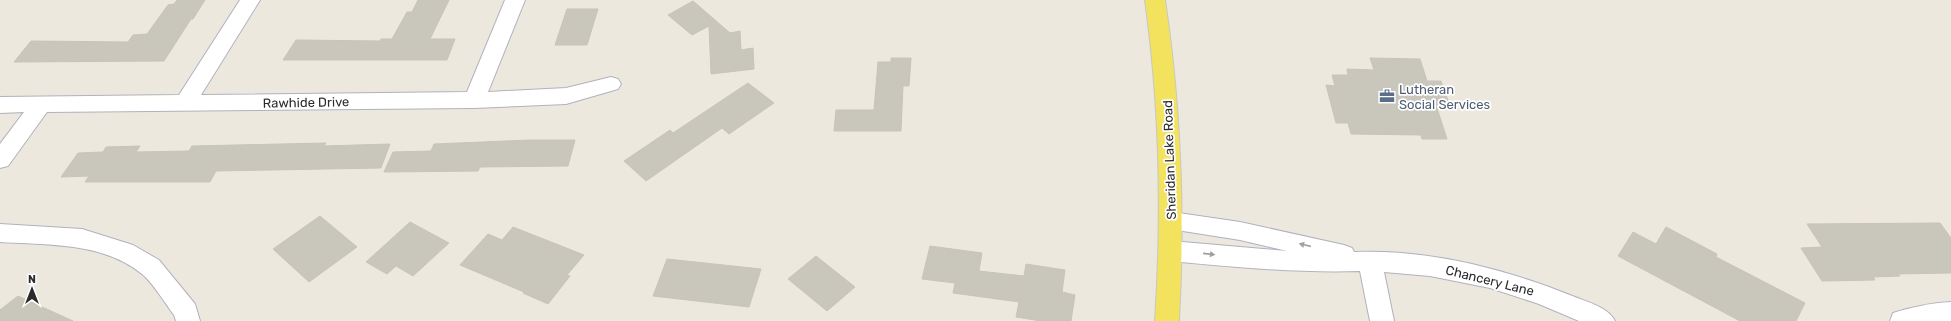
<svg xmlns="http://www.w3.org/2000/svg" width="1951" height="321" viewBox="0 0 1951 321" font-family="Rubik,sans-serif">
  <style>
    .building { fill: #c9c6bc; stroke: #c9c4b7 }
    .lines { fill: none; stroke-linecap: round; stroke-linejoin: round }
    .minor-casing { stroke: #b1b1bf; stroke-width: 2 }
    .major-casing { stroke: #c8c8c8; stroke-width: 2 }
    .minor { fill: #fff; fill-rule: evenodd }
    .major { fill: #f2e25d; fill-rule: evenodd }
    .oneway { fill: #a0a0a0 }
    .labels { text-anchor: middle; stroke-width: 3.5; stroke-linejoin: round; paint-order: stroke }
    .service-label { font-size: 13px; fill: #4e5e75; stroke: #fff; text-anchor: start }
    .street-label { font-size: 13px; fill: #2b2b2b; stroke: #fff }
  </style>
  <rect width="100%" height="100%" fill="#ede8dd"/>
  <!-- building -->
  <g class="building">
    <polygon points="177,0 205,0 193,19 191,19 164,61 14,62 31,41 128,42 133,35 147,34 168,5 174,4"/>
    <polygon points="418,0 449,0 430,39 455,39 447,60 283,60 296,40 380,41 381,39 392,39 407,12 412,12"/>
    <polygon points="693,1 730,33 740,31 741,50 753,48 754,69 711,74 709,26 692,35 668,15"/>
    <polygon points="567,9 598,9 587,45 555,45"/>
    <polygon points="891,58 911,58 909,86 903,86 901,131 834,131 836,110 874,110 878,62 891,62"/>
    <polygon points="1370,58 1420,59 1427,81 1441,81 1450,106 1436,105 1447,139 1422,139 1421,135 1351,134 1348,123 1336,123 1326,85 1335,86 1332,75 1348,75 1347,69 1374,70"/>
    <polygon points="748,83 774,103 729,134 722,128 646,181 624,161 670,130 673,133"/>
    <polygon points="530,140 575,140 568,166 480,167 478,171 384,172 393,152 431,151 434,144"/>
    <polygon points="326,143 324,146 390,144 381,168 216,171 210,182 85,182 89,176 61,177 78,153 103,152 106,147 140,146 136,152 189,151 192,146"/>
    <polygon points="320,216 357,247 309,282 273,249"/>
    <polygon points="410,222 449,243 413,276 396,266 387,274 366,262"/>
    <polygon points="1940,223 1951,238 1951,273 1898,274 1900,276 1873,277 1875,280 1822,281 1801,248 1822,247 1807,224"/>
    <polygon points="513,227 584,255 567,275 570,276 548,304 523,293 524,292 460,265 488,234 502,240"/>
    <polygon points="1666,227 1717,254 1716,257 1805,303 1796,321 1740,321 1618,256 1633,232 1656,244"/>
    <polygon points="930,246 982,253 979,271 1024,276 1026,264 1065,270 1062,292 1075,295 1071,321 1041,321 1016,317 1019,302 953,293 955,283 922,279"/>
    <polygon points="816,256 855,287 827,311 788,279"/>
    <polygon points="667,259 761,269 749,307 653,296"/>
    <polygon points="18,296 73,321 0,321 0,310"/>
  </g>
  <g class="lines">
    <!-- minor casing -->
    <g class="minor-casing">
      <g id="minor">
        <polygon points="240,0 260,0 201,95 467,92 505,0 525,0 488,92 566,88 611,77 618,79 621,84 618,89 566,104 474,108 47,112 8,166 0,168 0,144 24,112 0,113 0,97 179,95"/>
        <path d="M1172,212L1240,222L1344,245L1352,248L1354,252C1429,249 1506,269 1575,297C1588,302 1609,308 1615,321H1579L1539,304L1490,288L1430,276L1384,272L1394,321H1370L1360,271C1297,273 1234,267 1171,261L1163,258L1159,251L1163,244L1171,241L1287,251L1240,240L1164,228L1160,221L1164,214Z"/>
        <path d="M0,224L82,229L133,245L159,260L195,304L200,321H176L174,315C165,303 153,283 142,274C103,242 47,245 0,242Z"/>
        <path d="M1951,302V321H1890L1893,313C1912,307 1931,303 1951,302Z"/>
      </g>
    </g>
    <!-- major casing -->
    <g class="major-casing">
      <path id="major" d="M1145,0H1165C1181,107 1185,213 1179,321H1155C1162,213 1160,107 1145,0Z"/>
    </g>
    <!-- minor -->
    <use href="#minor" class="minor"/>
    <!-- major -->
    <use href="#major" class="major"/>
  </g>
  <!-- one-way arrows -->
  <defs><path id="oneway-solid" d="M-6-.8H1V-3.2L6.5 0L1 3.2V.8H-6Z"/></defs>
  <g class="oneway">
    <use href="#oneway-solid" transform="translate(1305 245) rotate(-167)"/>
    <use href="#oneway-solid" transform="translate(1209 254) rotate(6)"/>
  </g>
  <!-- icons -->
  <defs>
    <g id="office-bare" transform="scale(1.2)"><path d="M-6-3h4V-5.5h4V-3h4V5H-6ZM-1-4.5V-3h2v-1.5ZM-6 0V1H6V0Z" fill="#5c6f8a" stroke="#fff" stroke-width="2.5" paint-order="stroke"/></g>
  </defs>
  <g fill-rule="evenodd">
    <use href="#office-bare" x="1387" y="96"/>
  </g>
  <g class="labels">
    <!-- service labels -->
    <g class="service-label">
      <text x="1399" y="94">Lutheran<tspan x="1399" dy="15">Social Services</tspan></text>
    </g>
    <!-- street labels -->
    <g class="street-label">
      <text transform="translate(306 102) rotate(-1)" y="5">Rawhide Drive</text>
      <text transform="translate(1169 160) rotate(-92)" y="5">Sheridan Lake Road</text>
      <text transform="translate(1490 280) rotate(14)" y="5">Chancery Lane</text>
    </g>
  </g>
  <!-- north arrow -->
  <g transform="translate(32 289)" stroke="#ffffff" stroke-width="3" paint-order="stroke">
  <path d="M0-3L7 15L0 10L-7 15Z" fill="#2b2b2b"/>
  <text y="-6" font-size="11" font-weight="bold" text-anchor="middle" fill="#2b2b2b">N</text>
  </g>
</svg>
